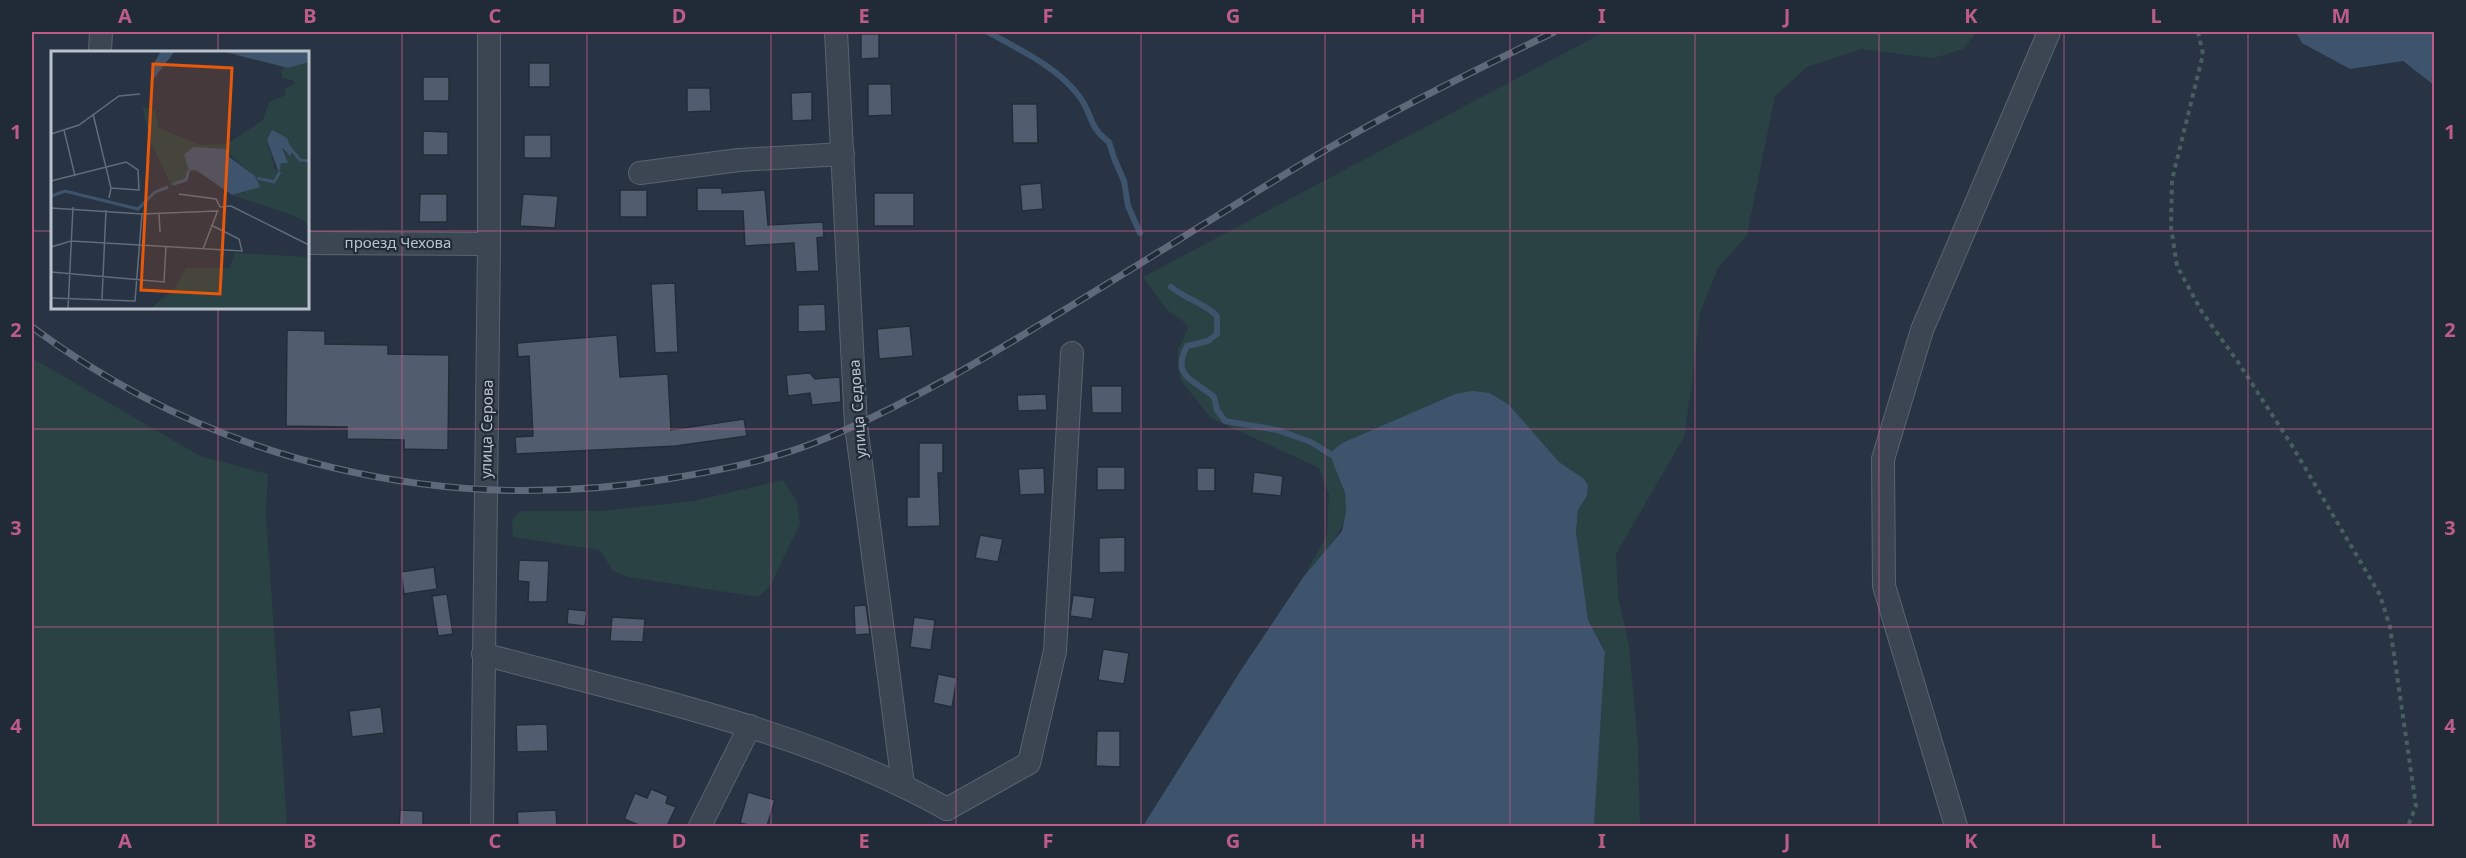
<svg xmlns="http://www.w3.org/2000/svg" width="2466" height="858" viewBox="0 0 2466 858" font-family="'Noto Sans',sans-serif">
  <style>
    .green { fill: #2a4244 }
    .water { fill: #3e536c }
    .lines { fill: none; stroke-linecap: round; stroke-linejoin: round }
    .stream { stroke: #3e536c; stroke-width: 6 }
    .building { fill: #515d6e; stroke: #232d3a; stroke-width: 1.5 }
    .minor-casing { stroke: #5a6470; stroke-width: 24 }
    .path { stroke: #485f60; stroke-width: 4; stroke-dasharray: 4.5 4.5; stroke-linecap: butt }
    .minor { stroke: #3c4653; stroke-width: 22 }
    .rail-casing { stroke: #5e6a7a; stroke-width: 7 }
    .rail { stroke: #212b38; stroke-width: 4.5; stroke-dasharray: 14; stroke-linecap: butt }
    .grid { fill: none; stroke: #be5c88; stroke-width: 1.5; stroke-opacity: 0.55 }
    .labels { text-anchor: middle; stroke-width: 4.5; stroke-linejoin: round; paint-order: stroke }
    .street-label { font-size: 15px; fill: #b9c1cc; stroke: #212b38 }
    .inset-river { fill: none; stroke: #3e536c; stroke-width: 3 }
    .inset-road { fill: none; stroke: #626c7a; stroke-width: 1.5 }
    .view { fill: #e8590c; fill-opacity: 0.15; stroke: #e8590c; stroke-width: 3 }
    .inset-edge { fill: none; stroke: #b9c1cc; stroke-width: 3 }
    .neatline { fill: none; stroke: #be5c88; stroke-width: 2 }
    .grid-label { font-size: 20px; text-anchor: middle; font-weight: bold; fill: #be5c88 }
  </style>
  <rect width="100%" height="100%" fill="#283443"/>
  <!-- green -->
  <g class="green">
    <path d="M1604,32H1977L1963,49L1934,58L1861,49L1807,67L1775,96L1747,235L1718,268L1700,313L1692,384L1684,437L1616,554L1618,596L1629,645L1638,745L1640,826H1594L1605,652L1588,620L1576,532L1578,510L1587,496L1583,478L1559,462L1508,405L1490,393L1455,394L1342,443L1332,451C1332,465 1340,477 1344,491C1354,527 1325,551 1304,576L1327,535L1329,495L1319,468L1211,418L1182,382L1178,369V350L1188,328C1183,319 1178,318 1170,312C1160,303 1152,288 1143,277Z"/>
    <polygon points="32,358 200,456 268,474 266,513 287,826 32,826"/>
    <polygon points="783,480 797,502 800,524 770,586 758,597 629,577 613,571 600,550 513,537 512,520 520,511 602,511 693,501"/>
  </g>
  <!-- water -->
  <g class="water">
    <polygon points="2296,32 2434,32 2434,85 2403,61 2350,69 2302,43"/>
    <polygon points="1472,391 1490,393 1509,405 1559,462 1583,478 1588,485 1587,496 1578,510 1576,532 1588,620 1605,652 1594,826 1143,826 1243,667 1304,576 1342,531 1346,511 1345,493 1332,460 1332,451 1342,443 1455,394"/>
  </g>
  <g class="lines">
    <!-- stream -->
    <g class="stream">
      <path d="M988,32C1020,50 1056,66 1079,96C1093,114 1088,127 1109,142L1114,158L1124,181L1128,206L1140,233"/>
      <path d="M1171,287C1186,299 1204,303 1217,316V334L1208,341L1187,346C1170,378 1197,381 1214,397L1217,410L1225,421L1277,430L1311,442L1338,459"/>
    </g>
  </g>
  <!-- building -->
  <g class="building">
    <polygon points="861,34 879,34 879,58 861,59"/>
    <rect x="529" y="63" width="21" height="24"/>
    <rect x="423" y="77" width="26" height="24"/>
    <polygon points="868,84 891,84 892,115 868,116"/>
    <polygon points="687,88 710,88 711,111 687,112"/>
    <polygon points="812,92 812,120 792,121 791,93"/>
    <polygon points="1012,104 1037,104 1038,143 1013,143"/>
    <polygon points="423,131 448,132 448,155 423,155"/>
    <rect x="524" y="135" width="27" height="23"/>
    <polygon points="1041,183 1043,209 1022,211 1020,185"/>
    <polygon points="697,188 722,188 722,193 765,190 768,225 823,222 824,237 817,238 819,271 796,272 794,243 745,246 743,211 697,211"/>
    <rect x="620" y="190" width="27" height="27"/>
    <rect x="874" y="193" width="40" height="33"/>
    <polygon points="420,194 447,194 447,222 419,222"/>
    <polygon points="523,194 558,196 555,228 520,226"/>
    <polygon points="675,283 678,352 655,353 651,284"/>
    <polygon points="825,304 826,331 798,332 798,305"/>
    <polygon points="910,326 913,356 879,359 877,329"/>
    <polygon points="287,330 325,331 325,344 388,345 388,354 449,355 448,450 404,449 404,440 347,439 347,427 286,426"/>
    <polygon points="617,335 620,377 668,374 671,430 744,419 747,436 676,446 516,454 515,437 533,436 529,356 518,357 517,343"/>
    <polygon points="810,373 815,379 840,377 841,402 812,405 810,393 788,396 786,375"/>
    <polygon points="1091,386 1122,386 1122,413 1092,413"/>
    <polygon points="1046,394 1047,410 1018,411 1017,395"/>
    <polygon points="919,443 943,443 943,473 938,473 940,526 907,527 907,497 919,497"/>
    <rect x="1097" y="467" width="28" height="23"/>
    <polygon points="1044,468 1045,494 1020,495 1018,469"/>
    <rect x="1197" y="468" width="18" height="23"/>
    <polygon points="1254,472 1283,476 1281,496 1252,493"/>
    <polygon points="980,535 1003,539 998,562 975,558"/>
    <polygon points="1125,537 1125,572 1099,573 1099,538"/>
    <polygon points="519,560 549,561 547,602 528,602 529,582 518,581"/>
    <polygon points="434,567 437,589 404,594 401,572"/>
    <polygon points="447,594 453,634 438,636 432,596"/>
    <polygon points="1073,595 1095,598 1092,619 1070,616"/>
    <polygon points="866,605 870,634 855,635 854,606"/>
    <polygon points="568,609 587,611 585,626 567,624"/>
    <polygon points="612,617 645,619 643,642 610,641"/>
    <polygon points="914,617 935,620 931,650 910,647"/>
    <polygon points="1103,649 1129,653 1124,684 1098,680"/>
    <polygon points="938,674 957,678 952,707 933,703"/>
    <polygon points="381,707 384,733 352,737 349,711"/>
    <polygon points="547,724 548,751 517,752 516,725"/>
    <polygon points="1097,731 1120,731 1120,767 1096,766"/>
    <polygon points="651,789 668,796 666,803 676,807 667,826 641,826 624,819 635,793 647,798"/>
    <polygon points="748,792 775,800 767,826 753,826 740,823"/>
    <polygon points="400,810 423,811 423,826 399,826"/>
    <polygon points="556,810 557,826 518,826 517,812"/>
  </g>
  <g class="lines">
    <!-- minor casing -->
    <g class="minor-casing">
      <g id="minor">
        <polyline points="836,32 856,425 903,784"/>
        <polyline points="100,52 101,32"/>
        <polyline points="640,173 739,160 843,154"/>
        <polyline points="308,243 489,244"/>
        <path d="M483,654C638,696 806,730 947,809"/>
        <polyline points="947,809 1029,763 1055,651 1072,353"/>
        <polyline points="482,826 489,244 489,32"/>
        <polyline points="700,826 750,726"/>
        <polyline points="1956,826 1884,586 1883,459 1922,330 2049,32"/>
      </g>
    </g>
    <!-- path -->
    <polyline class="path" points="2198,32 2203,54 2172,180 2171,227 2177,266 2202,312 2238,362 2291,444 2380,595 2390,627 2416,806 2408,826"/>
    <!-- minor -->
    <use href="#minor" class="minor"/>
    <!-- rail casing -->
    <g class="rail-casing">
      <path id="rail" d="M32,327C215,463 442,516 667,479C723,470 777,459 829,437C902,406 969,368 1036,327C1120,277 1203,224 1287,173C1373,120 1463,76 1554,32"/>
    </g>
    <!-- rail -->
    <use href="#rail" class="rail"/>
  </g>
  <!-- grid -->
  <path class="grid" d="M218,32V52M402,32V826M587,32V826M771,32V826M956,32V826M1141,32V826M1325,32V826M1510,32V826M1695,32V826M1879,32V826M2064,32V826M2248,32V826M32,231H52M308,231H2434M218,308V826M32,429H2434M32,627H2434"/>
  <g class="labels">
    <!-- street labels -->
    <g class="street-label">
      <text x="398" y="248">проезд Чехова</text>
      <text transform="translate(858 409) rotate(-94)" y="5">улица Седова</text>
      <text transform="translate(487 429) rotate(-89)" y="5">улица Серова</text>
    </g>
  </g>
  <!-- overview -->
  <g transform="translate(51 51)">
    <rect width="258" height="258" fill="#283443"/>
    <path d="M258,11V176L252,169L235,162L181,144L193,142L206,127L177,102L155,97L140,99L133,105L139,119H145L149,122L139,120L134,130L121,136L100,92L91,55L104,60L108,77L149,94L176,93L212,69L218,51L235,44L234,37L244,33L242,29L231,27L230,18ZM236,87L241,100L236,102L232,96L236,109L229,113V119H224L216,89ZM184,202L258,206V258H99L124,237L135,217H179Z" fill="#2a4244" fill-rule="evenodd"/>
    <path d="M110,0H124L100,31L102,14ZM170,0H258V11L237,17ZM221,79L236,87L241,100L239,105L231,96L237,112H230L228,122L216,89ZM142,96L177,98V105L204,125L209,136L181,144L145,119H138L133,104Z" fill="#3e536c"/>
    <path class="inset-river" d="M236,93L249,109L258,110M206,127L223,131L229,121M122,133L135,129L138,119M0,145L14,140L87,158L104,141L117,136"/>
    <path class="inset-road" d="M42,63L60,137L58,147M13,79L24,125M0,83L28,74L68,45L89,43M0,130L75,111L87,119L88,139L60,137M128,143L165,148L169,156M169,156L180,155L258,194M0,157L91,163L166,160M108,163L109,181M0,196L20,190L191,200L188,188L160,174M152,198L167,159M0,221L113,231L115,195M0,247L84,250L91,163M51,248L55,159M17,258L22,156"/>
    <path class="view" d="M102,13L181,17L169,243L90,239Z"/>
    <rect width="258" height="258" class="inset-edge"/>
  </g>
  <!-- border -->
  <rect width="2466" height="858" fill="none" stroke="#212b38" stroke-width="66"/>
  <rect x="33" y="33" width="2400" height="792" class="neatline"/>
  <g class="grid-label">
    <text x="125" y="23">A</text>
    <text x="310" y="23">B</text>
    <text x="495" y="23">C</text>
    <text x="679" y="23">D</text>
    <text x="864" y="23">E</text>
    <text x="1048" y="23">F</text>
    <text x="1233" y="23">G</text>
    <text x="1418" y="23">H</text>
    <text x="1602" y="23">I</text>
    <text x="1787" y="23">J</text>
    <text x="1971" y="23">K</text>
    <text x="2156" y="23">L</text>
    <text x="2341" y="23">M</text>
    <text x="16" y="139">1</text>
    <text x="2450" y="139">1</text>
    <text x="16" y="337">2</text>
    <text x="2450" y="337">2</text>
    <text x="16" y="535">3</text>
    <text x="2450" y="535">3</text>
    <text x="16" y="733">4</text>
    <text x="2450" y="733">4</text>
    <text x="125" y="848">A</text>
    <text x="310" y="848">B</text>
    <text x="495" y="848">C</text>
    <text x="679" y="848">D</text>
    <text x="864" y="848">E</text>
    <text x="1048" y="848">F</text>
    <text x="1233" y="848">G</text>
    <text x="1418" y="848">H</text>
    <text x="1602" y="848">I</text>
    <text x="1787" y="848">J</text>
    <text x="1971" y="848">K</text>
    <text x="2156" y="848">L</text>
    <text x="2341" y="848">M</text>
  </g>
</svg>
